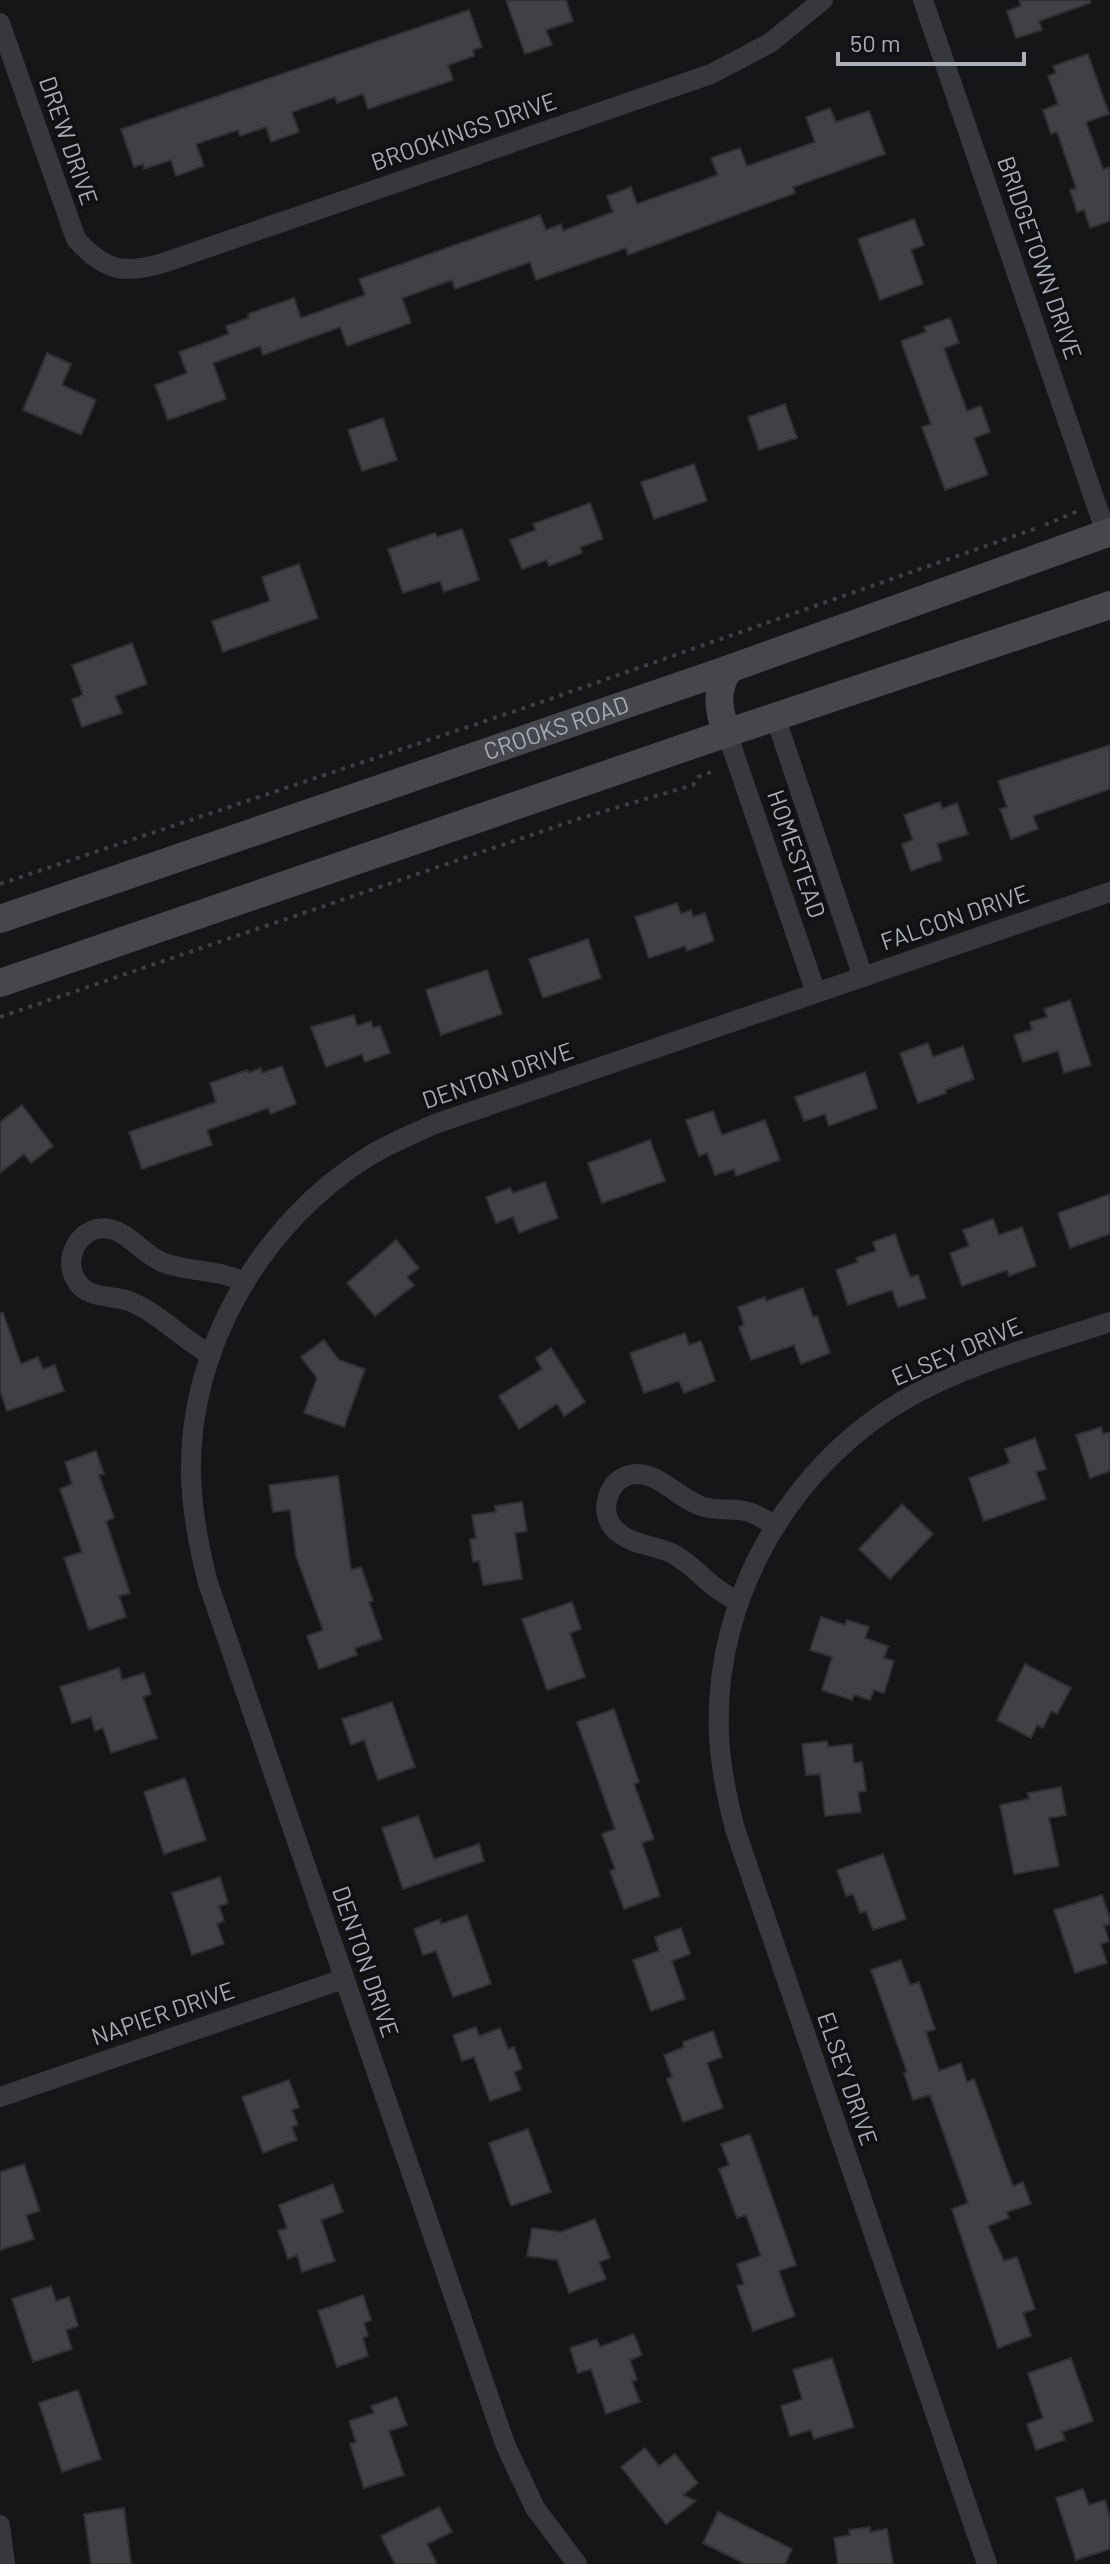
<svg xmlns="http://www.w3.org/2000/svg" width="1110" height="2564" viewBox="0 0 1110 2564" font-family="Barlow,sans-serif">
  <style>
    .building { fill: #404145; stroke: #303034; stroke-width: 2 }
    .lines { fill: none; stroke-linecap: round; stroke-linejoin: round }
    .path { stroke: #3d3f44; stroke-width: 4; stroke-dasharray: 4 6; stroke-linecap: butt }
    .minor { stroke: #37383d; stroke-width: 20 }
    .secondary { stroke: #45474d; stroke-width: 28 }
    .labels { text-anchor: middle; stroke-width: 7; stroke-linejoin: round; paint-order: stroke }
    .street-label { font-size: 24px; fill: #a8adb8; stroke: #111113 }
  </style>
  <rect width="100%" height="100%" fill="#161618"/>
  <!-- building -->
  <g class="building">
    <polygon points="506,0 566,0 573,21 546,30 552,45 525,54"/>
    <polygon points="1019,0 1090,0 1090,3 1039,21 1042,30 1016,38 1007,11 1021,6"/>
    <polygon points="469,10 482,47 473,50 474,56 448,65 453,80 368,109 363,94 337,103 335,97 292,112 299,132 271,142 266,127 240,136 238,130 196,144 204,166 176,176 171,160 144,169 143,164 134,167 121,129"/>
    <polygon points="1088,54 1109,114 1086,122 1103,169 1110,167 1110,221 1090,228 1084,210 1077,212 1070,190 1076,188 1057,132 1051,134 1043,110 1058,104 1048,76 1056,73 1053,66"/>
    <polygon points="830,108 836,122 869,111 885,154 793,187 795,193 628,255 626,248 536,280 530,262 455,289 452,280 402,298 411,323 347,346 340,327 263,355 260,346 213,363 226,399 168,420 155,385 187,373 179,352 229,334 226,326 249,318 248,314 294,298 301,318 365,295 359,279 540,215 546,230 561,224 563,231 613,212 607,196 631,187 637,204 718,175 711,158 740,148 747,166 815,142 806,117"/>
    <polygon points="914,219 924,245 911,250 923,284 880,300 858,239"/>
    <polygon points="950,318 959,343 944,348 967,411 981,406 990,432 974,438 988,475 945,490 922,427 931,424 901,341 926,332 924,327"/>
    <polygon points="47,353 71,364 62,385 96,400 81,435 23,410"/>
    <polygon points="785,404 797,438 759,450 748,417"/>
    <polygon points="383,418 397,460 362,471 348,430"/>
    <polygon points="694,464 707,501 654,519 641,482"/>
    <polygon points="590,503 603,539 580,547 582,553 549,566 547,560 522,569 510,540 536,530 533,524"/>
    <polygon points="462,529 479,580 444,592 440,581 403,593 388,549 435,533 437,537"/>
    <polygon points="299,564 318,618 223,652 212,621 270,601 262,577"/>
    <polygon points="132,643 147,684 115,696 122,713 82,727 72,699 83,695 72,665"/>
    <polygon points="1110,745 1110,789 1033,816 1038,829 1011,839 1000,809 1007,807 998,781"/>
    <polygon points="940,802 942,809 957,803 968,834 937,844 942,860 911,871 902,844 913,840 904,815"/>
    <polygon points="677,903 681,914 691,910 693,917 705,913 714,941 687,951 685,946 649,958 635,917"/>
    <polygon points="588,939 601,978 543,998 529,959"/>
    <polygon points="487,970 502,1014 441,1035 426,990"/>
    <polygon points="1070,1000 1091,1065 1064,1073 1058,1051 1023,1062 1014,1035 1032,1030 1030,1022 1047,1017 1044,1009"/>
    <polygon points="354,1015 357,1026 371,1021 373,1028 380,1026 390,1053 365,1062 362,1054 326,1067 311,1027"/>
    <polygon points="928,1043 933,1057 963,1046 974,1079 945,1090 946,1093 918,1103 900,1053"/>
    <polygon points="282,1066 296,1104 270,1114 268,1108 207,1130 212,1145 142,1169 129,1132 216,1102 210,1083 247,1070 249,1073 261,1068 262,1073"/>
    <polygon points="865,1072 877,1108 829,1126 825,1114 804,1121 795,1097"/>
    <polygon points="22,1105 53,1146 31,1163 24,1154 0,1173 0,1122"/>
    <polygon points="713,1111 722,1135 765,1120 780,1160 736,1176 734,1169 715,1175 707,1153 699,1156 686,1120"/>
    <polygon points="650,1140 665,1181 602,1203 588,1163"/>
    <polygon points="545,1182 558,1218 519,1233 513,1217 496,1223 486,1197 510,1188 513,1193"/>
    <polygon points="1110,1194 1110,1234 1070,1248 1058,1213"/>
    <polygon points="993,1219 999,1235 1022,1227 1036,1266 1009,1276 1007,1270 962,1286 950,1253 969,1246 963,1230"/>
    <polygon points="895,1234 910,1277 918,1275 926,1298 898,1307 892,1290 848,1305 836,1270 858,1262 856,1258 876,1251 873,1242"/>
    <polygon points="396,1240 419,1268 407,1277 414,1285 375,1316 347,1283"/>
    <polygon points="803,1288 813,1317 817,1316 830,1353 801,1364 794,1345 751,1360 739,1327 744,1325 738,1307 765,1297 766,1301"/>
    <polygon points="0,1313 3,1313 21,1364 38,1357 43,1369 55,1365 64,1391 7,1411 0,1391"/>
    <polygon points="685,1333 689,1345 701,1341 715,1381 684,1393 679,1381 644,1393 630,1353"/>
    <polygon points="324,1340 339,1360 365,1369 344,1427 304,1413 317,1378 301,1357"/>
    <polygon points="551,1348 585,1402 564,1416 557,1404 519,1429 499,1396 542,1369 536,1358"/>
    <polygon points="1101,1427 1103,1434 1110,1432 1110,1471 1090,1478 1076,1435"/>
    <polygon points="1035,1438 1046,1469 1036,1472 1046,1499 984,1521 969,1478 1010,1463 1005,1449"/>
    <polygon points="96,1451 104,1474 99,1475 114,1518 106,1521 130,1593 119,1596 126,1617 89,1630 64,1558 82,1552 60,1489 72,1484 65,1462"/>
    <polygon points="338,1476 351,1570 361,1567 373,1601 369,1602 382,1639 355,1648 357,1655 319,1669 307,1636 323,1630 296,1556 290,1510 273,1512 269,1485"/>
    <polygon points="522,1502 527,1531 515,1533 522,1579 483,1585 479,1561 473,1562 470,1539 476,1538 472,1515 496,1512 495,1506"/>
    <polygon points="902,1504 933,1534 890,1579 859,1549"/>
    <polygon points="572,1602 581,1629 570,1633 585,1677 547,1690 522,1619"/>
    <polygon points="821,1617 845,1625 847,1620 869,1627 865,1638 888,1646 884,1658 894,1661 884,1693 874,1690 870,1700 854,1695 852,1700 822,1690 832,1657 810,1650"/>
    <polygon points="1025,1664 1071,1688 1057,1714 1051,1711 1043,1728 1037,1725 1031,1738 997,1720"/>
    <polygon points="119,1668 122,1680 144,1673 151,1694 143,1697 157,1738 111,1753 103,1728 95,1731 91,1717 72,1723 60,1687"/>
    <polygon points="392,1702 415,1767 378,1780 364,1740 351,1745 342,1719"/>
    <polygon points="614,1709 639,1782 634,1784 654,1839 642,1843 660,1896 624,1909 610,1871 615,1869 602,1834 615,1829 577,1722"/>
    <polygon points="827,1741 828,1747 852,1744 854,1763 862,1762 866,1791 858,1792 861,1812 825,1816 820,1774 806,1775 802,1744"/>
    <polygon points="185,1778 206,1840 164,1854 144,1792"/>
    <polygon points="1061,1787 1066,1815 1049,1818 1059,1866 1014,1874 1000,1805 1029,1799 1028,1793"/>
    <polygon points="418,1816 434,1859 479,1844 484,1861 403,1889 382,1828"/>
    <polygon points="883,1854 906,1919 873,1930 866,1911 860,1913 853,1894 846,1896 837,1870"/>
    <polygon points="220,1877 228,1903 219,1906 224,1921 217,1924 224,1944 192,1955 172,1893"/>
    <polygon points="1102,1895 1110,1919 1110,1924 1104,1926 1109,1941 1101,1944 1107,1963 1075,1973 1054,1910"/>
    <polygon points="467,1915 491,1984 453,1997 436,1951 423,1955 414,1929 440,1919 441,1924"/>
    <polygon points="681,1928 690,1954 672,1961 685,1999 651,2011 633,1960 659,1951 655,1937"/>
    <polygon points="901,1960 910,1985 919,1982 935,2029 926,2032 939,2071 961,2063 967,2082 974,2079 1013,2186 1023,2182 1031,2204 1007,2212 1009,2218 988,2226 1004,2261 1017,2257 1035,2309 1023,2313 1031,2336 998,2348 952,2209 968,2203 930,2095 913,2100 904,2073 907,2072 871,1970"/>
    <polygon points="476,2027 479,2036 500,2028 508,2049 514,2047 522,2069 514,2072 521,2090 490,2101 474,2057 462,2061 453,2035"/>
    <polygon points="713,2031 722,2057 707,2063 723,2108 683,2122 667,2079 672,2077 664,2055 684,2047 683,2042"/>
    <polygon points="289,2080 299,2107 292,2110 298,2125 292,2127 297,2140 263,2153 242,2097"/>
    <polygon points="528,2129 551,2192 511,2206 489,2143"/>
    <polygon points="750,2134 796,2265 779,2271 795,2316 753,2331 737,2286 744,2284 737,2264 761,2256 746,2215 737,2218 719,2169 729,2165 721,2144"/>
    <polygon points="24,2164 40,2211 26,2215 34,2239 0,2250 0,2172"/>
    <polygon points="333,2184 343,2212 321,2220 335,2261 302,2272 297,2255 288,2259 278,2231 287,2228 279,2205"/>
    <polygon points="595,2219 610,2258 599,2262 606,2279 569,2293 557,2260 527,2256 532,2228 561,2232"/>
    <polygon points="51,2286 56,2301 69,2297 78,2326 66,2330 72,2349 33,2362 12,2299"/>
    <polygon points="363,2295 371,2320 364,2323 368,2336 363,2338 368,2356 337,2367 318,2311"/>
    <polygon points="634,2334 642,2355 630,2360 637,2380 632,2381 640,2402 606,2414 591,2369 578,2373 570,2348 597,2339 600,2347"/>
    <polygon points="832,2358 854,2427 814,2439 811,2430 790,2436 781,2406 802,2399 793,2370"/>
    <polygon points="1071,2358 1093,2421 1062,2432 1065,2440 1036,2450 1027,2424 1043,2418 1028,2373"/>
    <polygon points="78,2390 101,2459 62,2472 39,2403"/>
    <polygon points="397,2397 407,2425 389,2431 404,2475 364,2488 350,2444 356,2442 349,2421 374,2413 371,2406"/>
    <polygon points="645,2448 659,2466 675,2454 698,2483 683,2495 696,2501 666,2524 621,2467"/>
    <polygon points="1083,2489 1089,2505 1105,2500 1110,2517 1110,2549 1076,2560 1056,2498"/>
    <polygon points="439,2507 452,2532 427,2544 437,2564 395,2564 381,2536"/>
    <polygon points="124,2508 131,2564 91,2564 84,2514"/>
    <polygon points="718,2512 792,2549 785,2564 745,2564 703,2543"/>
    <polygon points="870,2527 870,2532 887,2529 893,2564 838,2564 834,2538 850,2535 849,2530"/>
  </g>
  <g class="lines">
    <!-- path -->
    <g class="path">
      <polyline points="1045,525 1078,511"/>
      <polyline points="0,884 530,706 1037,528"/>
      <polyline points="0,1017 578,819 693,785 698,777 716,770"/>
    </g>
    <!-- minor -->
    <g class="minor">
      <polyline points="923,0 1106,533"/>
      <path d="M0,23L76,239C105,272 125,275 166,262L711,74L770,43L823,0"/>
      <polyline points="775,716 863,977"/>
      <polyline points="727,733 816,993"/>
      <path d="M211,1355C182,1339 159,1313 129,1301C112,1295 89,1299 78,1283C60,1260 80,1223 110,1229C129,1233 143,1254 162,1262C188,1273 219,1268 245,1283"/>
      <path d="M739,1601C713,1592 699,1569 675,1555C658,1545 634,1546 619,1533C609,1526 604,1513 607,1501C609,1491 614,1482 624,1477C653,1464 675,1497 701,1506C717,1512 736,1507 749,1512C758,1515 767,1521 776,1526"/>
      <polyline points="0,2097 343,1979"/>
      <polyline points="0,2525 5,2564"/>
      <path d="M577,2564L535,2508L505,2444L208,1583C199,1548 192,1512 191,1475C188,1348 262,1222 369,1156C390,1143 413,1134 435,1124L1110,892"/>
      <path d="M987,2564L735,1829C727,1798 720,1766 719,1734C713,1597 792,1462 911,1396C972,1362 1044,1344 1110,1322"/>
    </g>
    <!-- secondary -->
    <g class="secondary">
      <path d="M727,733C718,710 715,690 729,669"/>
      <path id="s1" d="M0,919L729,669L1110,532"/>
      <polyline points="0,983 727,733 1110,605"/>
    </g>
  </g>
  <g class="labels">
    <!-- street labels -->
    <g class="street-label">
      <text transform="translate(464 132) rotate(-19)" y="8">BROOKINGS DRIVE</text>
      <text transform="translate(68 141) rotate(71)" y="8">DREW DRIVE</text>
      <text transform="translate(1039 258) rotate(71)" y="8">BRIDGETOWN DRIVE</text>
      <text dy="8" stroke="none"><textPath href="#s1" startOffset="588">CROOKS ROAD</textPath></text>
      <text transform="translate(796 854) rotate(71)" y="8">HOMESTEAD</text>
      <text transform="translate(955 918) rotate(-19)" y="8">FALCON DRIVE</text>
      <text transform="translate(498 1076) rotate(-19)" y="8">DENTON DRIVE</text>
      <text transform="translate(957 1352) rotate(-23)" y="8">ELSEY DRIVE</text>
      <text transform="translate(365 1962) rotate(71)" y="8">DENTON DRIVE</text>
      <text transform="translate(163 2014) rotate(-19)" y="8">NAPIER DRIVE</text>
      <text transform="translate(847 2079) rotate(71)" y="8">ELSEY DRIVE</text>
    </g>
  </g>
  <!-- scale -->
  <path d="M838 52v12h186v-12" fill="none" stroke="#a8adb8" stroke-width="4"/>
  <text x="850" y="52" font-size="24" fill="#a8adb8" stroke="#111113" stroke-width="6" paint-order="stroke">50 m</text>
</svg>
